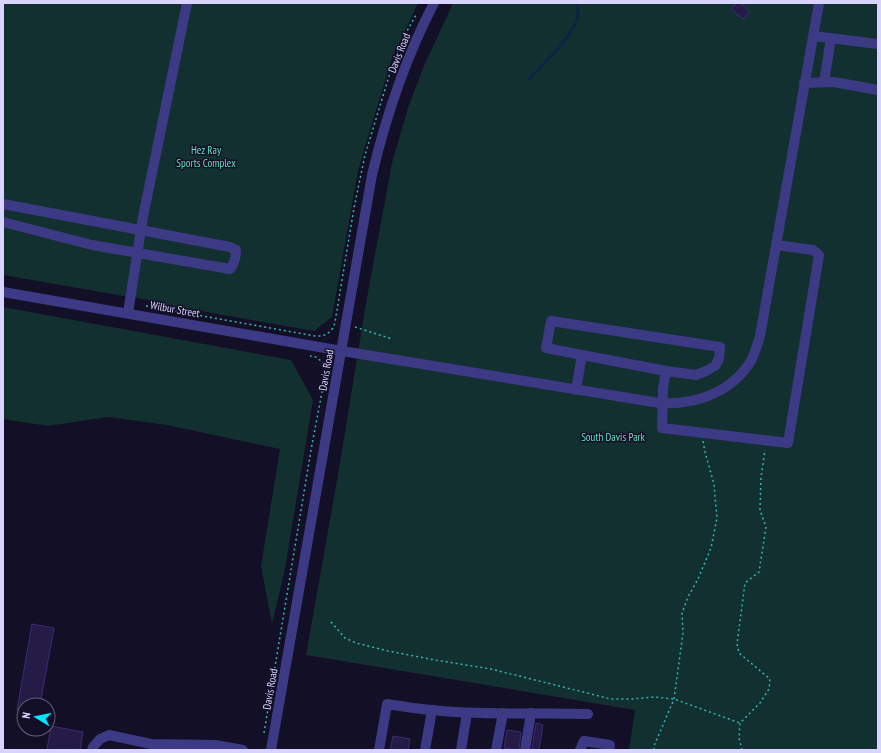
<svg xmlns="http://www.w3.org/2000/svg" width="881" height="753" viewBox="0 0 881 753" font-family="'PT Sans Narrow',sans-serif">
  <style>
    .green { fill: #12302f }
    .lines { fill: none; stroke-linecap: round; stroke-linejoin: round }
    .stream { stroke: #0c2248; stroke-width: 2.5 }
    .building { fill: #241b47; stroke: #3b2d73 }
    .path { stroke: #2fb8b0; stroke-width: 1.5; stroke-dasharray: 2 3; stroke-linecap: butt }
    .minor { stroke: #3d3a85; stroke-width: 10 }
    .labels { text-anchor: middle; stroke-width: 3; stroke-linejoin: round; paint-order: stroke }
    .street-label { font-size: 11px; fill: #d9d4ff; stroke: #130f26 }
    .park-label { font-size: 11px; fill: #5fe0c0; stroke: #130f26 }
  </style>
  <rect width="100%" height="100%" fill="#130f26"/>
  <!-- green -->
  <g class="green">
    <polygon points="3,3 418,3 392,58 367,140 358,171 332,317 314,331 161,304 149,300 118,295 3,275"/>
    <polygon points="453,3 878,3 878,750 629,750 635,710 306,655 339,469 366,303 392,163 408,108 424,66"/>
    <polygon points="3,307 291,360 313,400 285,569 272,624 261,566 280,449 167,425 108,417 48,426 3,419"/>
  </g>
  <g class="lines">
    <!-- stream -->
    <path class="stream" d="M529,79C543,64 575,35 578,15C578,12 577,7 577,3"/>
  </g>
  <!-- building -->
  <g class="building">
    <polygon points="737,3 740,3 750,12 743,19 731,9"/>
    <polygon points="32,624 54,628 40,705 24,705 24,711 17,710"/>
    <polygon points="536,723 543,725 539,750 532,750"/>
    <polygon points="51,726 83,732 80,750 47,750"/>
    <polygon points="507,730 521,732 519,750 504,748"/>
    <polygon points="393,736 410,739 408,750 390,750"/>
  </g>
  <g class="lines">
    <!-- path -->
    <g class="path">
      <path d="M146,306L315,336C325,337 333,332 335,322L354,208L365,155L393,63L407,31L417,13"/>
      <polyline points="355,327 392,339"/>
      <polyline points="331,622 345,638 356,643 388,651 435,660 491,669 611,699 632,699 655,697 674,699 740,723"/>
      <polyline points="264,733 311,450 322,392 326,375 326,367 321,361 316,357 310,356"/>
      <polyline points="654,750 654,746 674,699 683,633 682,613 688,597 698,579 711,548 717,518 714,484 705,452 703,441"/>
      <polyline points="742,750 739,738 740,723 760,703 769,689 770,679 739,653 737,644 745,583 759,572 766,527 760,510 761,477 765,450"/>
    </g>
    <!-- minor -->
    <g class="minor">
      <polyline points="813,36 878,44"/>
      <polyline points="824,82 831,38"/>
      <polyline points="804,83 834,82 878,90"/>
      <path d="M3,204L230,247L236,250C236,257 235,263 230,269L92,245L3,222"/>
      <path d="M3,292L342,351L653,402C689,407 728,395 749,364C754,357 757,345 760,336L819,3"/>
      <polyline points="128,313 143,217 187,3"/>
      <polyline points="582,355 546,348 551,321 720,347 719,359 715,366 706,371 696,375 666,371 663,388 662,428 788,443 819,255 813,250 776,245"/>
      <polyline points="576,390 582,355 666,371"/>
      <polyline points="92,750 93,747 100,739 109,735 151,744 215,745 243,750"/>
      <path d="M271,750L372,175C386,116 406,57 434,3"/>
      <path d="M379,750L387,704C402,706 417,709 432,710C484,716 536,712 588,714"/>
      <polyline points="425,750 432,710"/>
      <polyline points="461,750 467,713"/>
      <polyline points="496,750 503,713"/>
      <polyline points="525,750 531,713"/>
      <polyline points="580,750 584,741 610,745 609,750"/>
    </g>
  </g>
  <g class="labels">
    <!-- street labels -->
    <g class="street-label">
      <text transform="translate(399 53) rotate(-68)" y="4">Davis Road</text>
      <text transform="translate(175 309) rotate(10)" y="4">Wilbur Street</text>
      <text transform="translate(326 370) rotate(-80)" y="4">Davis Road</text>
      <text transform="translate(270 689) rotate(-80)" y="4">Davis Road</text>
    </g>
    <!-- park labels -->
    <g class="park-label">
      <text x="206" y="154">Hez Ray<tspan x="206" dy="13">Sports Complex</tspan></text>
      <text x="613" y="441">South Davis Park</text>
    </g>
  </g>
  <!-- border -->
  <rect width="881" height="753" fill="none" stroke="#d9d4ff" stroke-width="8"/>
  <!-- north arrow -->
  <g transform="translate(36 717) rotate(280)"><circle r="19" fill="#130f26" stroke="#625e7d"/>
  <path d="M0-3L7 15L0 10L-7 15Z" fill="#00e5ff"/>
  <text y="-6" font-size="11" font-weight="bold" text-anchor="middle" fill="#d9d4ff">N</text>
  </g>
</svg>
